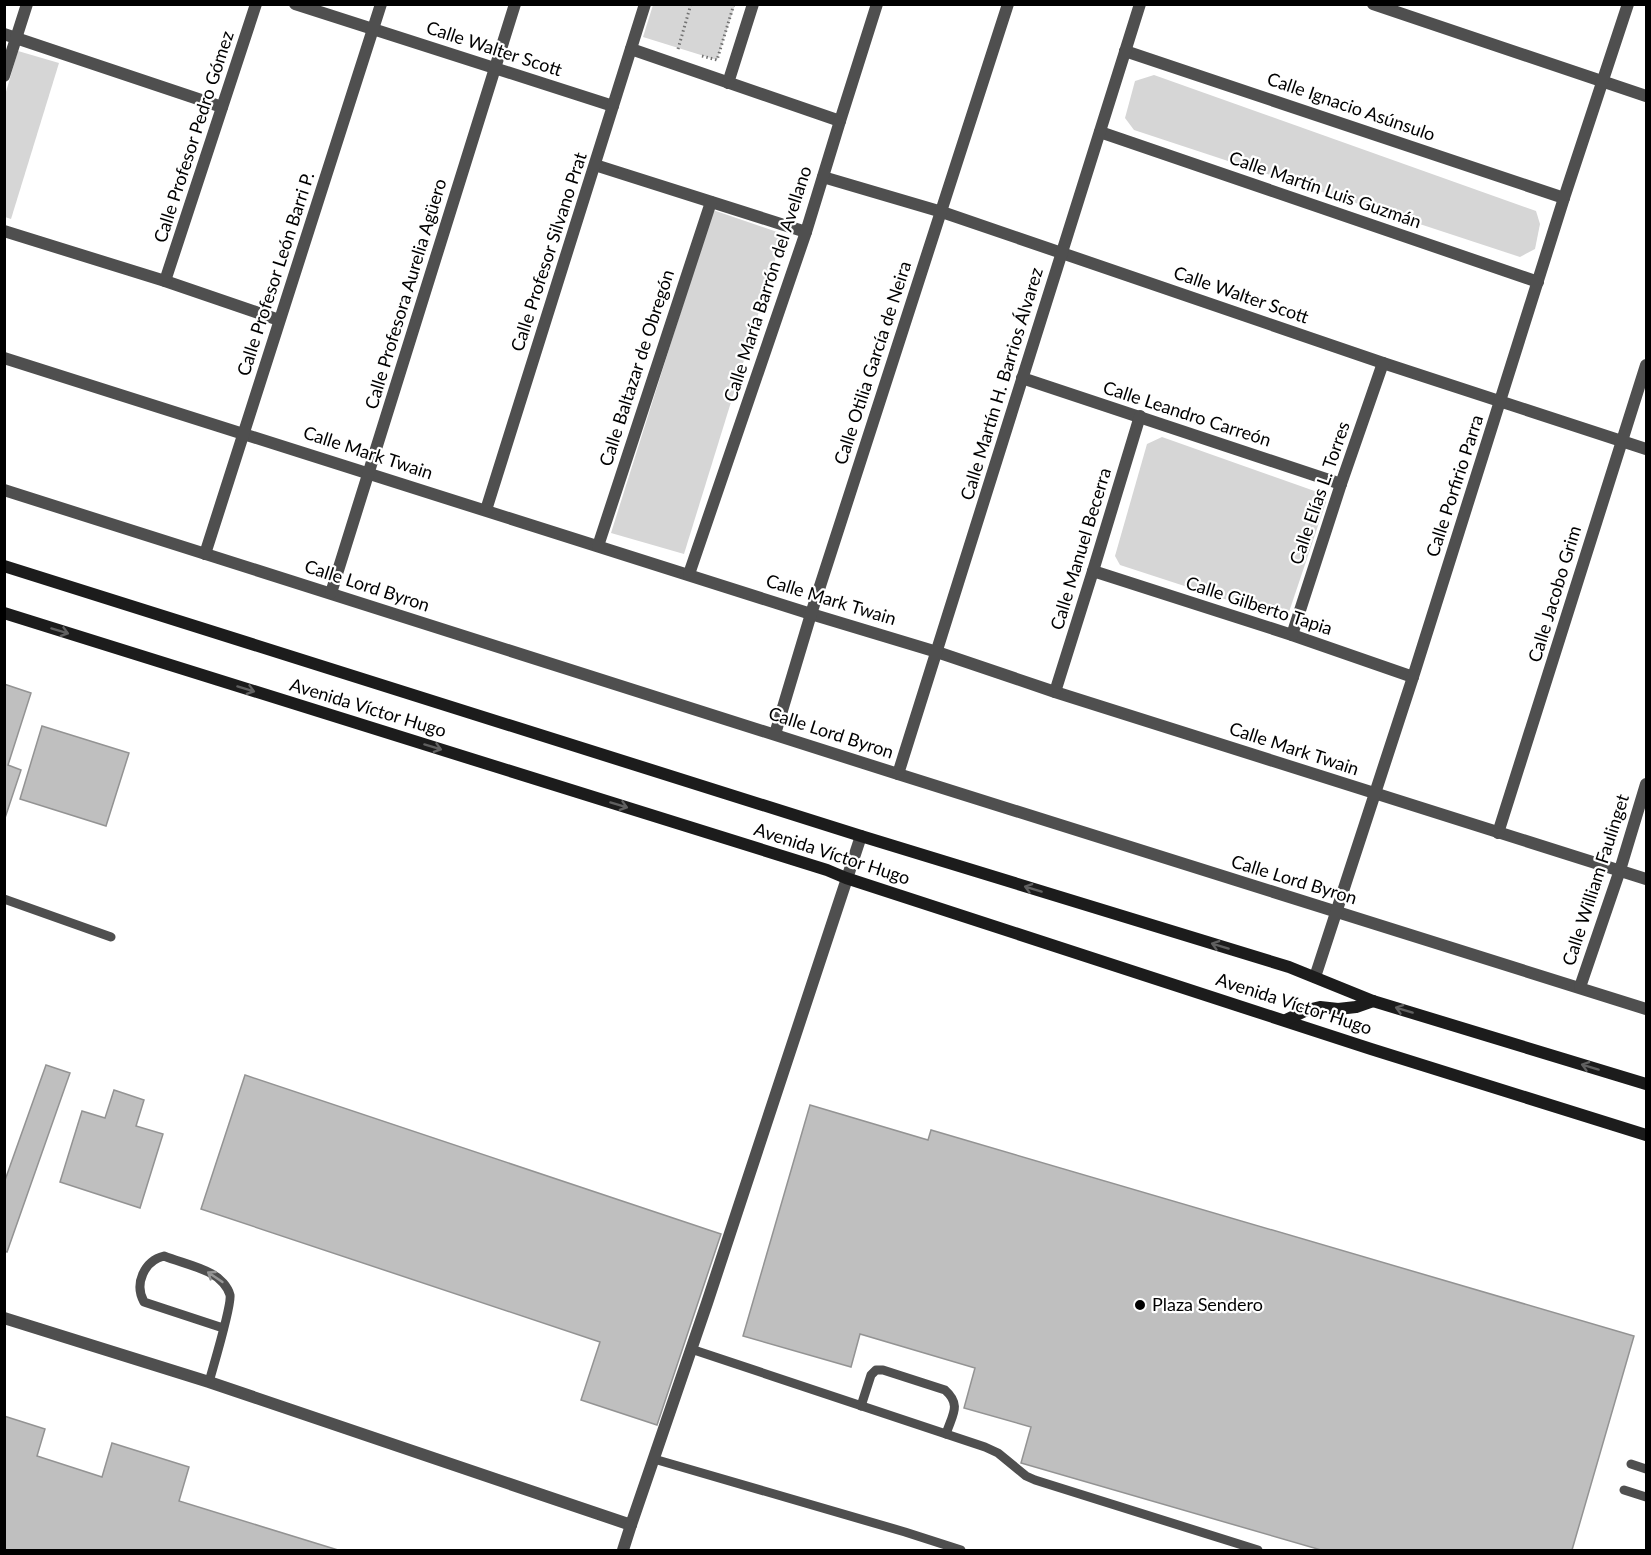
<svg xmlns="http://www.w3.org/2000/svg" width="1651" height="1555" viewBox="0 0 1651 1555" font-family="Lato,sans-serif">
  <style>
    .green { fill: #d6d6d6 }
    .building { fill: #bfbfbf; stroke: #939393; stroke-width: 1.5 }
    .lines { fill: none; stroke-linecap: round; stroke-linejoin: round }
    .path { stroke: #717171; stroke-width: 3; stroke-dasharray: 1.5 3; stroke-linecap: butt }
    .lane { stroke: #4f4f4f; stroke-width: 9 }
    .street { stroke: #4f4f4f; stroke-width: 12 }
    .secondary { stroke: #1c1c1c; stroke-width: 12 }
    .oneway { stroke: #606060 }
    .oneway2 { stroke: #959595 }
    .poi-dot { fill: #000; stroke: #fff; stroke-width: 2 }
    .labels { text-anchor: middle; stroke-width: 4.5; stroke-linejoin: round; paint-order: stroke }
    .street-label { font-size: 18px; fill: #000; stroke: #fff }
    .poi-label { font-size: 18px; fill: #000; stroke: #fff; text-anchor: start }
  </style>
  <rect width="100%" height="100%" fill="#fff"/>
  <!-- green -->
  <g class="green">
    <polygon points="653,5 735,5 717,60 643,37"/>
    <polygon points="18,51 59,63 11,219 5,217 5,95"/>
    <polygon points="1154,75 1536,211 1540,224 1535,249 1520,257 1134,130 1125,118 1135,81"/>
    <polygon points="713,210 783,234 684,554 611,533"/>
    <polygon points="1162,437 1323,494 1326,502 1289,612 1280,617 1120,565 1115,556 1147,444"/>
  </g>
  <!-- building -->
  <g class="building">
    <polygon points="4,684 31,693 8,765 21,770 4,821"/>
    <polygon points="42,726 129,753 106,826 20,799"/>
    <polygon points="46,1065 70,1073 7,1252 4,1251 4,1183"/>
    <polygon points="245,1075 721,1234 657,1425 581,1400 600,1342 201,1209"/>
    <polygon points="114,1090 144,1100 136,1126 163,1134 140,1208 60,1182 82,1111 105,1118"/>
    <polygon points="810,1105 928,1140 931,1130 1634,1336 1572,1550 1321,1550 1021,1463 1031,1427 964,1408 975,1368 860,1334 851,1367 743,1336"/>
    <polygon points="4,1416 45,1429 37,1456 102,1477 112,1443 189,1467 179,1501 338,1550 4,1550"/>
  </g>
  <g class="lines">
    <!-- path -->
    <g class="path">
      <polyline points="678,49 691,4"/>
      <polyline points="702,56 717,60 734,4"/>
    </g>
    <!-- lane -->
    <g class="lane">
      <polyline points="4,899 111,937"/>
      <polyline points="691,1349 985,1447 998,1453 1026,1476 1035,1480 1258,1550"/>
      <path d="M209,1382C213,1367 232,1305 230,1295C228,1287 220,1278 212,1274C198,1266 179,1262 164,1256C144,1261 134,1284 144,1302L223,1328"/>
      <path d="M861,1406L871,1375L876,1370H883L945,1390C962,1405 952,1415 946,1434"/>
      <polyline points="654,1459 905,1532 961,1550"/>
      <polyline points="1631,1464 1646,1469"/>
      <polyline points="1624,1490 1646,1497"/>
    </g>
    <!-- street -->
    <g class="street">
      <polyline points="295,4 613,106"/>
      <polyline points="1373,4 1646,96"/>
      <polyline points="4,34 222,107"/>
      <polyline points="631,49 840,121"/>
      <polyline points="1125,51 1564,198"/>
      <polyline points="4,76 27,4"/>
      <polyline points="728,83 753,4"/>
      <polyline points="1100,132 1538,282"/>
      <polyline points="595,165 806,232"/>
      <polyline points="823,177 942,212 1383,363 1646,449"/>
      <polyline points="4,231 165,281 279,320"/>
      <polyline points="165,281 256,4"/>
      <polyline points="4,358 811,614 937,652 1055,692 1646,879"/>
      <polyline points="1022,378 1341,484"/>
      <polyline points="4,490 898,774 1646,1009"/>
      <polyline points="486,510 645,4"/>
      <polyline points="598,546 711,202"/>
      <polyline points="205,554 381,4"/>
      <polyline points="1093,571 1292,635 1413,677"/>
      <polyline points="689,574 806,232 840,121 877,4"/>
      <polyline points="331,593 515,4"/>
      <polyline points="1292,635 1341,484 1383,363"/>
      <polyline points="1055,692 1093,571 1140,416"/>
      <polyline points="775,734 811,614 1008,4"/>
      <polyline points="898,774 1140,4"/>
      <polyline points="1498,833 1646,365"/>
      <polyline points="1315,977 1413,677 1564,198 1628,4"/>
      <polyline points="1580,987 1620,870 1646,784"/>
      <polyline points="4,1318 209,1382 631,1525 707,1303 861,836"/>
      <polyline points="623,1550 631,1525"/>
    </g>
    <!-- secondary -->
    <g class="secondary">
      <polyline points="4,566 861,836 1289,967 1373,1001 1646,1084"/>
      <polyline points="4,613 827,870 846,878 1371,1049 1646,1135"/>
      <polyline points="1286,1020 1307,1010 1320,1007 1338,1009 1356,1007 1373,1001"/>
    </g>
  </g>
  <!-- one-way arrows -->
  <defs><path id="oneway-shaft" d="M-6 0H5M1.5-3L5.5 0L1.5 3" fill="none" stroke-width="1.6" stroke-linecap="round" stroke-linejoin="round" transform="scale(1.5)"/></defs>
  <g class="oneway">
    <use href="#oneway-shaft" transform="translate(60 631) rotate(17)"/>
    <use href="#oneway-shaft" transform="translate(246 689) rotate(17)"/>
    <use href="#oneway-shaft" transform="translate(433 747) rotate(17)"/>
    <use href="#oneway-shaft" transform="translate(619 805) rotate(17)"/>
    <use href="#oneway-shaft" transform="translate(1033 889) rotate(-163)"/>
    <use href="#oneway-shaft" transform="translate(1220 946) rotate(-163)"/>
    <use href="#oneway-shaft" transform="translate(1404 1010) rotate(-163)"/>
    <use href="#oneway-shaft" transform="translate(1590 1067) rotate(-163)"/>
  </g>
  <use class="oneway2" href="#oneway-shaft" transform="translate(215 1277) rotate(-146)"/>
  <!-- markers -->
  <circle class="poi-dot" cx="1140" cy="1305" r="6"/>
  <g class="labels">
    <!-- street labels -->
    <g class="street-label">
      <text transform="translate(494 49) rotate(18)" y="6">Calle Walter Scott</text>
      <text transform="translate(1351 107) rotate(19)" y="6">Calle Ignacio Asúnsulo</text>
      <text transform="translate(194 137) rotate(-72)" y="6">Calle Profesor Pedro Gómez</text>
      <text transform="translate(1325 190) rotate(19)" y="6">Calle Martín Luis Guzmán</text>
      <text transform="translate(549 252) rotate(-72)" y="6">Calle Profesor Silvano Prat</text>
      <text transform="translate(276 274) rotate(-72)" y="6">Calle Profesor León Barri P.</text>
      <text transform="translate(768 284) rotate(-72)" y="6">Calle María Barrón del Avellano</text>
      <text transform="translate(406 294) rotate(-73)" y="6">Calle Profesora Aurelia Agüero</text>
      <text transform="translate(1241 295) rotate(19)" y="6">Calle Walter Scott</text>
      <text transform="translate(873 363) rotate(-72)" y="6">Calle Otilia García de Neira</text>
      <text transform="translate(637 368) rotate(-72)" y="6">Calle Baltazar de Obregón</text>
      <text transform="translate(1002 384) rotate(-73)" y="6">Calle Martín H. Barrios Álvarez</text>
      <text transform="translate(1187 414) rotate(18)" y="6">Calle Leandro Carreón</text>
      <text transform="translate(368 453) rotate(18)" y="6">Calle Mark Twain</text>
      <text transform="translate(1455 486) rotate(-72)" y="6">Calle Porfirio Parra</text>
      <text transform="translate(1320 493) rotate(-71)" y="6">Calle Elías L. Torres</text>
      <text transform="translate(1081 549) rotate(-73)" y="6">Calle Manuel Becerra</text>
      <text transform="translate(367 586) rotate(18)" y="6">Calle Lord Byron</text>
      <text transform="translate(1555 594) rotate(-73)" y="6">Calle Jacobo Grim</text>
      <text transform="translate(831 600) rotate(17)" y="6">Calle Mark Twain</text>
      <text transform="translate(1259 606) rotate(18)" y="6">Calle Gilberto Tapia</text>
      <text transform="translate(368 708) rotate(17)" y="6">Avenida Víctor Hugo</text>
      <text transform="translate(831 733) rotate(18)" y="6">Calle Lord Byron</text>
      <text transform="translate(1294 749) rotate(18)" y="6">Calle Mark Twain</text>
      <text transform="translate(832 854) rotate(18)" y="6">Avenida Víctor Hugo</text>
      <text transform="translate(1294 880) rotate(17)" y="6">Calle Lord Byron</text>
      <text transform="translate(1596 880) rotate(-72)" y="6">Calle William Faulinget</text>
      <text transform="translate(1294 1004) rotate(18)" y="6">Avenida Víctor Hugo</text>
    </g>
    <!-- poi labels -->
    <g class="poi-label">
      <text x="1152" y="1311">Plaza Sendero</text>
    </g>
  </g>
  <!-- border -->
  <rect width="1651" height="1555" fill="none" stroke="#000000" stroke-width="12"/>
</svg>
